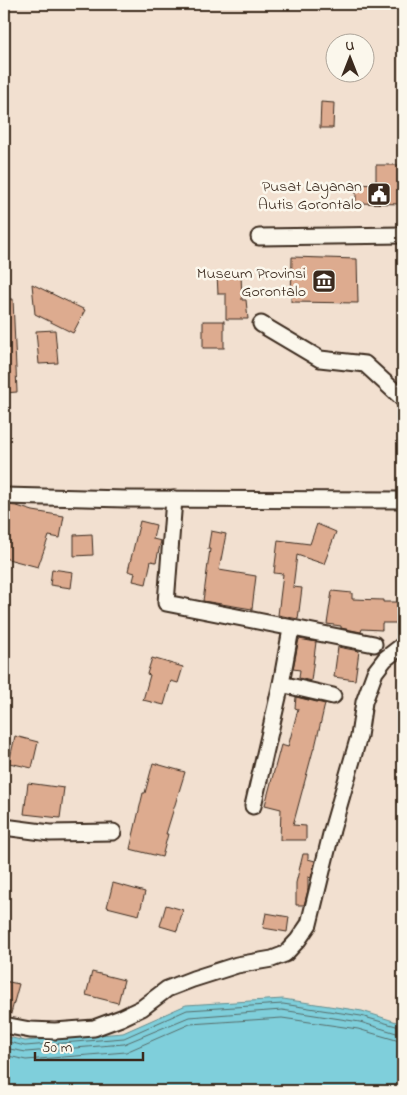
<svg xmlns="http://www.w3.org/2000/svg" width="407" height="1095" viewBox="0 0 407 1095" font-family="'Indie Flower',sans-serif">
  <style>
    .water { fill: #7fcfdb; stroke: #648d8f }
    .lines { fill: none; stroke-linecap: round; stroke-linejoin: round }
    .shore { stroke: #566c6a; stroke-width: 1 }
    .building { fill: #ddab8f; stroke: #3b2a1e }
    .minor-casing { stroke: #3b2a1e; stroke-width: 19 }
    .minor { stroke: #fbf7ec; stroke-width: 15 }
    .labels { text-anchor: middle; stroke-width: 5; stroke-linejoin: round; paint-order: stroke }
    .poi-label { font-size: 16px; fill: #3b2a1e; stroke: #fbf7ec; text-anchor: end }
  </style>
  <rect width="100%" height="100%" fill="#f2e0d0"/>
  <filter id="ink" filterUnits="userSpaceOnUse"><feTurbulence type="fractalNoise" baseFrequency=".02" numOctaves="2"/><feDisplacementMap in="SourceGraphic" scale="10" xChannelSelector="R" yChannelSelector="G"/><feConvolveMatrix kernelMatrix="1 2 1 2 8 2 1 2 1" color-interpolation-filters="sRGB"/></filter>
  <g filter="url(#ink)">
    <!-- water -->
    <polygon class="water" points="283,999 362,1011 403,1024 403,1091 4,1091 4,1036 25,1041 123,1033 186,1005"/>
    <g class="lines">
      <!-- shore -->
      <g class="shore">
        <polyline points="4,1041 25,1046 124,1038 187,1010 283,1004 361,1016 403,1028"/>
        <polyline points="4,1048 26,1052 124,1044 189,1017 282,1010 360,1022 403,1035"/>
        <polyline points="4,1055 26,1060 126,1052 190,1024 282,1018 358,1029 403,1042"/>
      </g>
    </g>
    <!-- building -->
    <g class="building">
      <polygon points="321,102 334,103 333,128 320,128"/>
      <polygon points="376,165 403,165 403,204 356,203 356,185 376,184"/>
      <polygon points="292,257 357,259 358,303 291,302"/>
      <polygon points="217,274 241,274 242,300 246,300 248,319 226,319 226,294 218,294"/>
      <polygon points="32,284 85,310 73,333 35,314"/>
      <polygon points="4,299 13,299 17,392 4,393"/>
      <rect x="203" y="321" width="21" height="27"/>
      <polygon points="55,330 58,363 39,364 36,331"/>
      <polygon points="6,505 17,506 33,511 64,516 60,538 49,536 38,567 4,558 4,513"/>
      <polygon points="140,521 156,525 153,539 161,541 156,562 151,561 146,584 133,581 135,573 128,571"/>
      <polygon points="317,524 336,532 324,564 297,555 293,587 302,588 298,619 278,615 283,574 274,573 278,540 310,544"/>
      <polygon points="211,531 226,534 219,570 256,576 252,609 203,601 210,549 208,549"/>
      <polygon points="92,534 93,555 74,556 74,535"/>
      <polygon points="52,569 73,572 71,588 50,585"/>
      <polygon points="332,591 352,593 352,599 383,600 383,602 403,602 403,623 382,623 382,630 362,629 361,632 341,628 341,626 327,624"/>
      <polygon points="299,639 316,642 311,681 299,678 300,670 293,669"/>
      <polygon points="338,647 359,651 355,680 334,677"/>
      <polygon points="152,658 183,667 178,683 171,681 164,705 143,700 150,675 147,674"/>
      <polygon points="296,697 325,704 315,747 314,747 293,825 306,826 306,840 280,840 281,809 265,805 281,745 288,747 298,709 295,708"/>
      <polygon points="15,736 38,742 32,768 9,763"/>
      <polygon points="153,763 185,772 166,834 168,834 162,857 130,849 143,793 145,793"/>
      <polygon points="28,783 64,788 60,818 24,814"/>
      <polygon points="303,854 308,854 308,859 315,861 311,878 308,877 308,890 304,905 296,905 296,883"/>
      <polygon points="113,883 145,892 139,915 107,907"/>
      <polygon points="166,905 183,910 177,931 160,926"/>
      <polygon points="266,913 289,917 287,932 263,928"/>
      <polygon points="92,972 124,980 118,1003 86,995"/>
      <polygon points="4,981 19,984 10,1017 4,1016"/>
    </g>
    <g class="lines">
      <!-- minor casing -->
      <g class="minor-casing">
        <g id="minor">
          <polyline points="259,237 403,235"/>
          <polyline points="261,324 320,359 365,364 403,399"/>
          <polyline points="4,496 125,499 403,500"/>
          <polyline points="174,499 166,603 374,644"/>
          <polyline points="291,629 281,684 333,696"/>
          <polyline points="253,806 281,684"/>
          <polyline points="4,827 50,833 113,832"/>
          <polyline points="4,1025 30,1030 55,1031 94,1028 121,1018 142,1008 167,989 193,979 237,965 272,959 285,954 298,940 309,924 332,830 359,736 364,702 375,672 385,659 403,645"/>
        </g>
      </g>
      <!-- minor -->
      <use href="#minor" class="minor"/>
    </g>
  </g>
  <!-- icons -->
  <defs>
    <g id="civic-square" transform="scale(1.25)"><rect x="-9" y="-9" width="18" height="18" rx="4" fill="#3b2a1e" stroke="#fbf7ec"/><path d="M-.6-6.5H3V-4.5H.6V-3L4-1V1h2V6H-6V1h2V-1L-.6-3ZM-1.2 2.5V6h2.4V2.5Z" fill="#fff"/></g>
    <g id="museum-square" transform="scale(1.25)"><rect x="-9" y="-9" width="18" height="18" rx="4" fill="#3b2a1e" stroke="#fbf7ec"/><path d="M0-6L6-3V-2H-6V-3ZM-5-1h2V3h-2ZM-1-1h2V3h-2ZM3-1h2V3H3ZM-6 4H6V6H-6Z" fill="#fff"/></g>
  </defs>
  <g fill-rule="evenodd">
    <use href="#civic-square" x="379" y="194"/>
    <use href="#museum-square" x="324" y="281"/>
  </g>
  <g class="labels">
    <!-- poi labels -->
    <g class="poi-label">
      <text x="362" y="191">Pusat Layanan<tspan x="362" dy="18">Autis Gorontalo</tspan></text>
      <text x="306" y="278">Museum Provinsi<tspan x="306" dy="18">Gorontalo</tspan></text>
    </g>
  </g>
  <!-- margin -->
  <rect width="407" height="1095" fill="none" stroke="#fbf7ec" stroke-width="20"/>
  <rect x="10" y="10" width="387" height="1075" fill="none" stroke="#3b2a1e" stroke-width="2" filter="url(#ink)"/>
  <!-- north arrow -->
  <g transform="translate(350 58)"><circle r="24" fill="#fbf7ec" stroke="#aea59a"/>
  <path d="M0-4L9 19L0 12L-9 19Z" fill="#3b2a1e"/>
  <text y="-8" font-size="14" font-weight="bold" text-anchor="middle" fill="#3b2a1e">U</text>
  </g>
  <!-- scale -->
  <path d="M35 1052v8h108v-8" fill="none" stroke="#3b2a1e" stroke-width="2.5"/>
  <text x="42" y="1052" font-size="15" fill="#3b2a1e" stroke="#fbf7ec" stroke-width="4" paint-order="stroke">50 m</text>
</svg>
